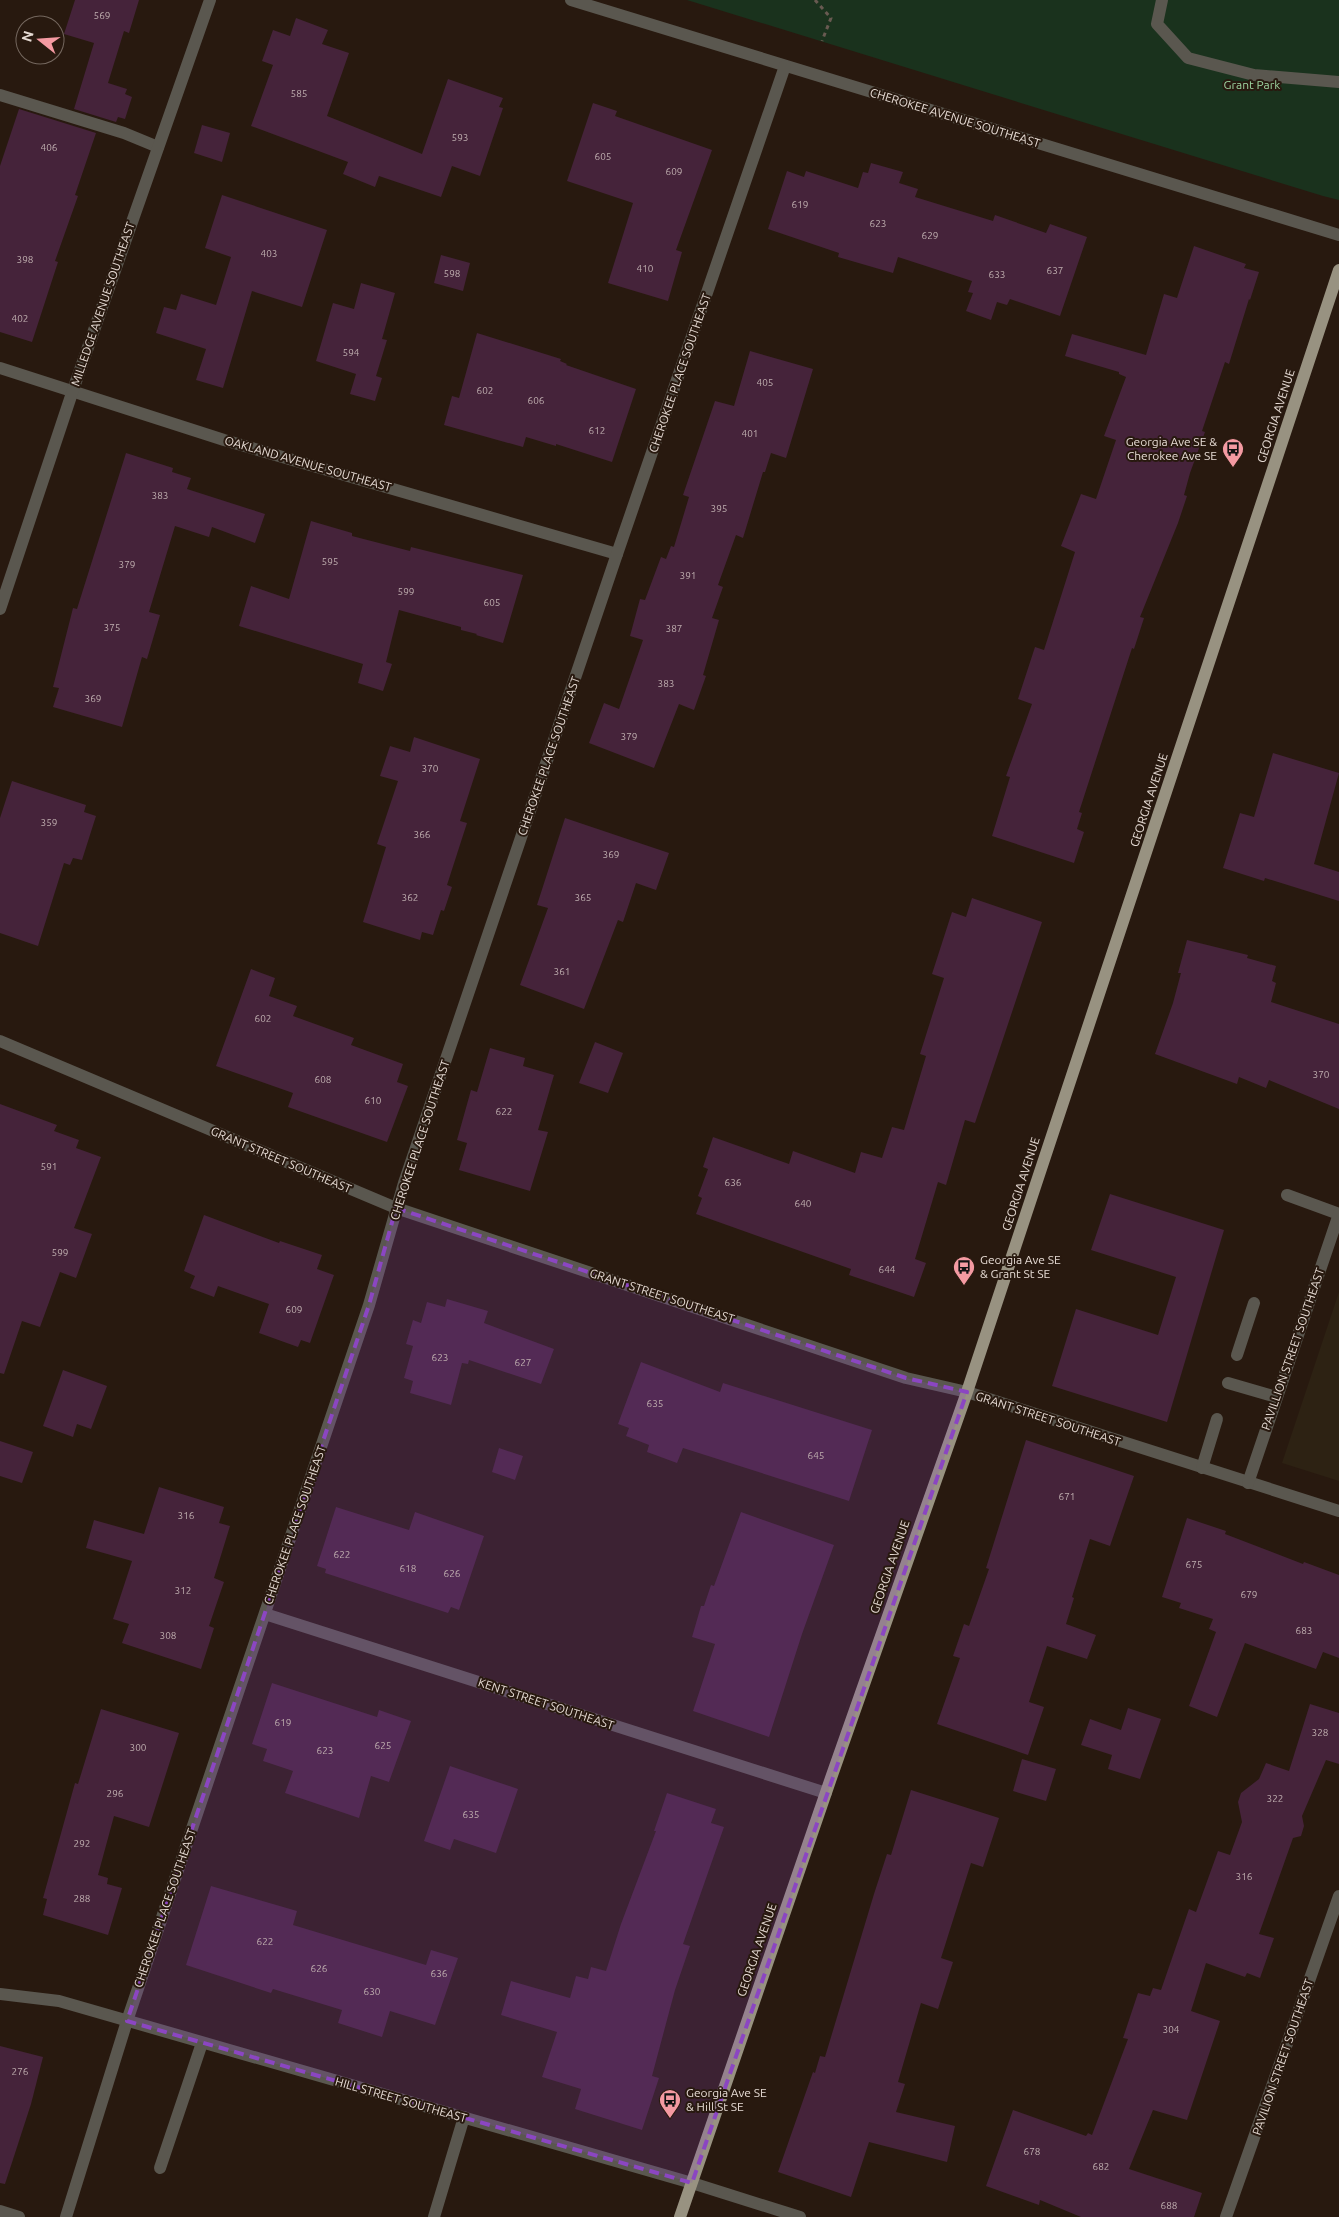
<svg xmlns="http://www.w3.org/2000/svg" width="1339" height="2217" viewBox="0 0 1339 2217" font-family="Ubuntu,sans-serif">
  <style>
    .education { fill: #2d2213 }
    .green { fill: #1a321d }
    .building { fill: #45233a }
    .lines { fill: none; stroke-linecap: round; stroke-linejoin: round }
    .path { stroke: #685a51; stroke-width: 3; stroke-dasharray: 4 4; stroke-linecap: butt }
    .minor { stroke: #5a574f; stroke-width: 12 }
    .major { stroke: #989281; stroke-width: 12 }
    .marked { fill: #8b46c2; fill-opacity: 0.2; stroke: #8b46c2; stroke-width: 4; stroke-dasharray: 10 6; stroke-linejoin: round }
    .labels { text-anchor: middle; stroke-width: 4; stroke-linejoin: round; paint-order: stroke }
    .number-label { font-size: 10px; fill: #beadae }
    .park-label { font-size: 12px; fill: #9dd5a1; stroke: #28190f }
    .street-label { font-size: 12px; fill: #e6dbd4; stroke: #28190f }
    .poi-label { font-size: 12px; fill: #e6dbd4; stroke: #28190f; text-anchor: start }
  </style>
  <rect width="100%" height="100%" fill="#28190f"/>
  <!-- education -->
  <polygon class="education" points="1339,1292 1339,1481 1282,1463"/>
  <!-- green -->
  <polygon class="green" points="687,0 1339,0 1339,200 1323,196"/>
  <!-- building -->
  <g class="building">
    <polygon points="75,0 139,0 129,33 124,31 108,83 127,89 125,94 132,97 125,119 118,117 116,122 74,109 94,43 64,34"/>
    <polygon points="296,18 328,30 322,44 349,53 327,116 422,154 448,79 503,98 499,107 503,108 480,176 452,166 441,197 379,176 375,187 343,174 348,162 251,126 273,65 262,61 273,30 290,36"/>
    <polygon points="593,103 617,111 615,116 712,150 676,250 682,252 668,301 608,283 633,203 567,181"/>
    <polygon points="19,109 96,133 75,195 78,196 55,261 58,262 32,342 0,332 0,166"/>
    <polygon points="202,125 230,133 222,162 194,153"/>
    <polygon points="871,163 903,172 899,183 918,189 915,197 993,221 995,215 1046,233 1050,224 1087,237 1060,316 1010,299 1007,305 997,302 991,320 966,311 973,293 968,292 972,281 898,257 893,273 838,257 839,253 768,229 787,171 804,177 806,171 858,188 863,172 868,173"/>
    <polygon points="222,195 327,230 302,307 252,291 223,388 196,380 206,349 156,333 164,307 176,310 181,294 216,305 231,257 205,248"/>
    <polygon points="1194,246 1246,264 1244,268 1259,272 1250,300 1249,299 1229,364 1225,362 1202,431 1205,432 1190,473 1184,495 1187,496 1178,523 1140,617 1144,618 1134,649 1132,648 1079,812 1082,813 1077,829 1084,832 1074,863 992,836 1010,777 1006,776 1032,704 1018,699 1035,647 1044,650 1075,552 1061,546 1081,494 1096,499 1116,440 1104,436 1126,377 1119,374 1119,372 1065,356 1072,334 1146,355 1164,294 1177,298"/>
    <polygon points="441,255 470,263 463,291 434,283"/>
    <polygon points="361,283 395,293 382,339 387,340 376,376 382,378 375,401 350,394 356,374 316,361 333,303 354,309"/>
    <polygon points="477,333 561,359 560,361 567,364 566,365 636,389 612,462 556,444 556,446 526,437 523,447 444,425 452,396 459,398"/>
    <polygon points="750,351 813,369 786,458 771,453 765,472 763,472 743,538 736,535 718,585 723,587 712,618 719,620 703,675 706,676 694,710 679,704 654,768 589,743 604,703 619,709 643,640 630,636 640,599 645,600 661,557 666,559 671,546 674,547 689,497 683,495 715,401 734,406"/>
    <polygon points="126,453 173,468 172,472 191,478 187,489 265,514 255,543 212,527 209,537 175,526 149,612 160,615 147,659 142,657 122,727 53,707 59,688 53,687 73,608 77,609"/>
    <polygon points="311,521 352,533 352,536 410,551 411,547 523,575 503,643 476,635 477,634 461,630 461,627 399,610 386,662 392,664 383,691 358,683 363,664 239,626 251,586 289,599"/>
    <polygon points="414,737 480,759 460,821 467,823 447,885 452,887 444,911 441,910 433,935 422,932 420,940 363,922 386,847 377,844 398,781 380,776 390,746 410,752"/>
    <polygon points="1273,753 1339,773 1314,864 1339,872 1339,901 1265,878 1264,881 1223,868 1240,813 1254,817"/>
    <polygon points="12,781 86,805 84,812 96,816 82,860 73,858 70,865 64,863 38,946 0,933 0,818"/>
    <polygon points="565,818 669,853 656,890 636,883 623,922 618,920 584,1009 520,985 548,908 537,905"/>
    <polygon points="972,898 1042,922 975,1123 965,1120 946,1185 938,1182 915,1259 926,1263 914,1297 849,1275 851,1269 696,1214 702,1198 698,1196 708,1169 703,1167 713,1137 789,1164 793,1151 855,1173 861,1152 882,1158 892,1127 904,1130 926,1056 920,1054 944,978 932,974 952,912 966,917"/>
    <polygon points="1187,940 1248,955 1247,958 1276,966 1272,981 1276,983 1271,1002 1339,1024 1339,1109 1269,1080 1266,1088 1239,1077 1237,1084 1155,1054 1173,1003 1181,973 1178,973"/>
    <polygon points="251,969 275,978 269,996 297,1006 293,1016 354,1038 351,1045 403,1064 397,1082 408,1086 387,1142 288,1107 293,1093 216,1066"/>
    <polygon points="595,1042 623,1053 608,1093 579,1083"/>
    <polygon points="490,1048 525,1058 523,1066 554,1075 538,1130 548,1132 530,1191 459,1170 467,1143 457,1140 471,1090 477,1092"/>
    <polygon points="0,1104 57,1125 54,1131 79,1140 76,1148 101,1157 74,1228 92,1234 76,1278 60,1272 40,1327 22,1321 4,1374 0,1373"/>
    <polygon points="1110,1194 1224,1230 1167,1422 1052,1386 1076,1309 1158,1335 1176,1277 1091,1250"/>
    <polygon points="204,1215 279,1243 280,1241 322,1255 317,1269 334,1275 310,1343 301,1340 298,1347 259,1333 269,1304 218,1286 214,1297 190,1288 195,1276 184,1271"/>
    <polygon points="447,1299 488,1311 484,1323 554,1349 541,1384 469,1360 468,1364 462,1363 451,1405 410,1393 413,1381 404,1378 413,1346 406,1344 413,1320 421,1323 427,1302 445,1307"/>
    <polygon points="641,1362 720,1392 723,1383 872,1430 849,1501 683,1448 677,1463 647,1452 649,1445 626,1436 629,1428 618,1424"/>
    <polygon points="63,1370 107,1386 91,1429 77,1424 73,1437 43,1426"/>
    <polygon points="1026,1440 1134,1476 1110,1546 1090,1539 1072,1597 1074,1598 1066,1624 1096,1635 1087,1659 1047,1646 1029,1702 1044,1707 1028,1755 937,1724 960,1658 953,1656 964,1624 969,1626 989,1569 986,1568"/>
    <polygon points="0,1441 33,1452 22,1483 0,1476"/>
    <polygon points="499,1448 523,1456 515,1480 492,1472"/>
    <polygon points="159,1487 224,1507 219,1523 230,1526 214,1578 224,1582 209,1626 214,1628 201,1669 122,1643 129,1624 113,1619 132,1561 86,1548 94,1520 144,1534"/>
    <polygon points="336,1507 409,1530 415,1512 484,1536 459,1610 451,1607 448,1613 325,1573 326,1569 317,1566"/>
    <polygon points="741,1512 834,1545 802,1634 769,1737 693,1711 715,1644 692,1637 701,1606 704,1606 711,1585 714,1586"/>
    <polygon points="1187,1518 1226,1531 1225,1534 1303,1564 1304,1562 1339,1575 1339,1658 1323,1652 1316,1669 1245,1643 1217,1717 1189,1706 1216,1632 1209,1629 1213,1619 1179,1608 1181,1603 1162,1597"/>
    <polygon points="272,1683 377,1717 379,1710 411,1721 389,1782 371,1776 359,1818 285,1793 293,1771 263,1761 267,1749 252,1744"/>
    <polygon points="1310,1704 1339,1713 1339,1764 1326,1760 1302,1816 1304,1826 1301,1836 1293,1838 1259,1934 1274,1938 1260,1978 1247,1973 1245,1977 1206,1963 1191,2011 1220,2021 1187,2120 1153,2110 1129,2169 1202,2193 1194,2217 1081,2217 1040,2200 1039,2205 986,2186 1013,2110 1086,2136 1088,2133 1092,2135 1128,2039 1123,2038 1138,1993 1150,1996 1153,1988 1161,1990 1189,1909 1196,1912 1218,1851 1230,1855 1242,1822 1238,1802 1241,1793 1259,1779 1266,1763 1289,1771"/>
    <polygon points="1128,1708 1161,1719 1140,1779 1108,1769 1112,1755 1081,1745 1090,1719 1121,1730"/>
    <polygon points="101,1709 179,1733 149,1827 114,1816 98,1875 108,1878 107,1884 122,1888 108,1935 43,1915 47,1899 43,1898 75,1783 78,1784"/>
    <polygon points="1022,1759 1056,1769 1046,1801 1013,1791"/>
    <polygon points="450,1766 518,1789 496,1853 454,1839 450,1850 424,1841"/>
    <polygon points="911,1790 999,1818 983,1867 971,1863 941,1958 953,1962 938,2009 921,2003 898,2082 905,2084 896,2112 955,2126 947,2162 869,2142 851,2197 778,2172 813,2072 815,2073 820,2056 825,2057 874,1894 887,1854 891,1855"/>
    <polygon points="667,1793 716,1809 711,1823 724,1827 683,1944 690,1946 675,1990 652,2076 659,2078 642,2130 575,2109 581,2089 542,2077 557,2032 501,2015 511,1981 570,1998 576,1976 588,1979 591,1967 606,1971 621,1924 656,1831 654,1831"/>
    <polygon points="211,1886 297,1911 293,1925 426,1965 431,1950 458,1958 435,2025 390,2011 382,2037 338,2023 342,2010 273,1989 271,1993 186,1965"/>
    <polygon points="0,2046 43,2057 31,2104 5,2184 0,2183"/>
  </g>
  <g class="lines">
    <!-- path -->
    <polyline class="path" points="815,0 831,18 822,41"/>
    <!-- minor -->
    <g class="minor">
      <polyline points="571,0 1339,235"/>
      <polyline points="1162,0 1157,24 1188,58 1254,75 1339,82"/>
      <polyline points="0,95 124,133 158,147"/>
      <polyline points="0,368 224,440 617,554"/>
      <polyline points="0,609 73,390 210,0"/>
      <polyline points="0,1041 396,1208 906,1378 967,1392 1339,1511"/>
      <polyline points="1287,1195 1339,1214"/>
      <polyline points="1237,1355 1254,1303"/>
      <polyline points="1228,1383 1276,1397"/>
      <polyline points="1202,1468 1217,1419"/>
      <polyline points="1248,1483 1339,1214"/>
      <polyline points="265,1614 826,1793"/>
      <polyline points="0,1994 59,2001 692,2183 800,2217"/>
      <polyline points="160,2168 202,2043"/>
      <polyline points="0,2211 19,2217"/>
      <polyline points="66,2217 127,2021 369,1305 404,1183 617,554 785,66"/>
      <polyline points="434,2217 464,2117"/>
      <polyline points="1226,2217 1339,1896"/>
    </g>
    <!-- major -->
    <polyline class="major" points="680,2217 831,1778 967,1392 1339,270"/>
  </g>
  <!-- marked area -->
  <path class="marked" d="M396,1208L906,1378L967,1392L692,2183L127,2021L369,1305Z"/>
  <!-- icons -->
  <defs>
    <g id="bus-pin" transform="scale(1.125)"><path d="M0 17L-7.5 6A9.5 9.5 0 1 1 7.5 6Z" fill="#f49aa2" stroke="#28190f"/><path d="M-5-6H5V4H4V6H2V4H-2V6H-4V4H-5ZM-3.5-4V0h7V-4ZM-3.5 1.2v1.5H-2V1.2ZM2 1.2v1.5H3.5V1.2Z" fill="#111"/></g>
  </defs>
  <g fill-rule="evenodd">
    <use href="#bus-pin" x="1233" y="449"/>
    <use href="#bus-pin" x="964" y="1267"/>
    <use href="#bus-pin" x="670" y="2100"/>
  </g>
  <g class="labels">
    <!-- number labels -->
    <g class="number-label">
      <text x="102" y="19">569</text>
      <text x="299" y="97">585</text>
      <text x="460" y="141">593</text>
      <text x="49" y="151">406</text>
      <text x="603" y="160">605</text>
      <text x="674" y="175">609</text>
      <text x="800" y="208">619</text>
      <text x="878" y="227">623</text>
      <text x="930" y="239">629</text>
      <text x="269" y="257">403</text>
      <text x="25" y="263">398</text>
      <text x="645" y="272">410</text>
      <text x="1055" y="274">637</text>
      <text x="452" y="277">598</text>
      <text x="997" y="278">633</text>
      <text x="20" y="322">402</text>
      <text x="351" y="356">594</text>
      <text x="765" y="386">405</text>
      <text x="485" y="394">602</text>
      <text x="536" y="404">606</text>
      <text x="597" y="434">612</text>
      <text x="750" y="437">401</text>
      <text x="160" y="499">383</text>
      <text x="719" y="512">395</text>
      <text x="330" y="565">595</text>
      <text x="127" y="568">379</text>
      <text x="688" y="579">391</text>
      <text x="406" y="595">599</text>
      <text x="492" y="606">605</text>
      <text x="112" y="631">375</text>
      <text x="674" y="632">387</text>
      <text x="666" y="687">383</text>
      <text x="93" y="702">369</text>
      <text x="629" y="740">379</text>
      <text x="430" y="772">370</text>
      <text x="49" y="826">359</text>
      <text x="422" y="838">366</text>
      <text x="611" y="858">369</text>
      <text x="410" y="901">362</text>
      <text x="583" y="901">365</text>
      <text x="562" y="975">361</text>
      <text x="263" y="1022">602</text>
      <text x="1321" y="1078">370</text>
      <text x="323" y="1083">608</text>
      <text x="373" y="1104">610</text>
      <text x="504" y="1115">622</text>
      <text x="49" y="1170">591</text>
      <text x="733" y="1186">636</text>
      <text x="803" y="1207">640</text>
      <text x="60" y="1256">599</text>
      <text x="887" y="1273">644</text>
      <text x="294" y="1313">609</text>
      <text x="440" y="1361">623</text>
      <text x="523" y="1366">627</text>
      <text x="655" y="1407">635</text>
      <text x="816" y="1459">645</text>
      <text x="1067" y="1500">671</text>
      <text x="186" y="1519">316</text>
      <text x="342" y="1558">622</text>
      <text x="1194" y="1568">675</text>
      <text x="408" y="1572">618</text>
      <text x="452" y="1577">626</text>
      <text x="183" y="1594">312</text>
      <text x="1249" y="1598">679</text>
      <text x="1304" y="1634">683</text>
      <text x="168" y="1639">308</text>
      <text x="283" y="1726">619</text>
      <text x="1320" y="1736">328</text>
      <text x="383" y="1749">625</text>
      <text x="138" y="1751">300</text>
      <text x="325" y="1754">623</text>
      <text x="115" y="1797">296</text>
      <text x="1275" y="1802">322</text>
      <text x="471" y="1818">635</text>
      <text x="82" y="1847">292</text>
      <text x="1244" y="1880">316</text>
      <text x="82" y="1902">288</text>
      <text x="265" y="1945">622</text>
      <text x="319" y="1972">626</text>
      <text x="439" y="1977">636</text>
      <text x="372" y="1995">630</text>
      <text x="1171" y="2033">304</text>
      <text x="20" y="2075">276</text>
      <text x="1032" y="2155">678</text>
      <text x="1101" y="2170">682</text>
      <text x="1169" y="2209">688</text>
    </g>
    <!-- park labels -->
    <g class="park-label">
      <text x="1252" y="89">Grant Park</text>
    </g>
    <!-- street labels -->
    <g class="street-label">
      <text transform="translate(955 118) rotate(17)" y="4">CHEROKEE AVENUE SOUTHEAST</text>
      <text transform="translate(103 304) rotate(-71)" y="4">MILLEDGE AVENUE SOUTHEAST</text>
      <text transform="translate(680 373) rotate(-71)" y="4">CHEROKEE PLACE SOUTHEAST</text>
      <text transform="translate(1276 416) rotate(-72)" y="4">GEORGIA AVENUE</text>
      <text transform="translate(308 464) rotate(16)" y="4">OAKLAND AVENUE SOUTHEAST</text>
      <text transform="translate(549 756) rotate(-71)" y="4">CHEROKEE PLACE SOUTHEAST</text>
      <text transform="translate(1149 800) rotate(-72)" y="4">GEORGIA AVENUE</text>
      <text transform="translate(420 1140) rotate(-72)" y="4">CHEROKEE PLACE SOUTHEAST</text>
      <text transform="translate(281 1160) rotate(23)" y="4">GRANT STREET SOUTHEAST</text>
      <text transform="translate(1021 1184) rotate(-72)" y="4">GEORGIA AVENUE</text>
      <text transform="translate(662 1296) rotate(18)" y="4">GRANT STREET SOUTHEAST</text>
      <text transform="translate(1293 1349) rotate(-71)" y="4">PAVILLION STREET SOUTHEAST</text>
      <text transform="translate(1048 1419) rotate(18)" y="4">GRANT STREET SOUTHEAST</text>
      <text transform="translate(295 1525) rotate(-71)" y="4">CHEROKEE PLACE SOUTHEAST</text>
      <text transform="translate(890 1567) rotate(-71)" y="4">GEORGIA AVENUE</text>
      <text transform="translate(546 1704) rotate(18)" y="4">KENT STREET SOUTHEAST</text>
      <text transform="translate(165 1908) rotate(-71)" y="4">CHEROKEE PLACE SOUTHEAST</text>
      <text transform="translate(757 1950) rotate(-71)" y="4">GEORGIA AVENUE</text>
      <text transform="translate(1283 2057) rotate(-71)" y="4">PAVILION STREET SOUTHEAST</text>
      <text transform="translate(401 2100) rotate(16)" y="4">HILL STREET SOUTHEAST</text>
    </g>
    <!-- poi labels -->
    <g class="poi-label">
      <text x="1217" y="446" text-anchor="end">Georgia Ave SE &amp;<tspan x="1217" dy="14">Cherokee Ave SE</tspan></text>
      <text x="980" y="1264">Georgia Ave SE<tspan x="980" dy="14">&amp; Grant St SE</tspan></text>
      <text x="686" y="2097">Georgia Ave SE<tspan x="686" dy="14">&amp; Hill St SE</tspan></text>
    </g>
  </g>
  <!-- north arrow -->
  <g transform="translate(40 40) rotate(287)"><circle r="24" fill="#28190f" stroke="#74675e"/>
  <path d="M0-4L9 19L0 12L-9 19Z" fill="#f49aa2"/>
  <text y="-8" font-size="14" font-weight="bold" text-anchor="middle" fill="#e6dbd4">N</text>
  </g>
</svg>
